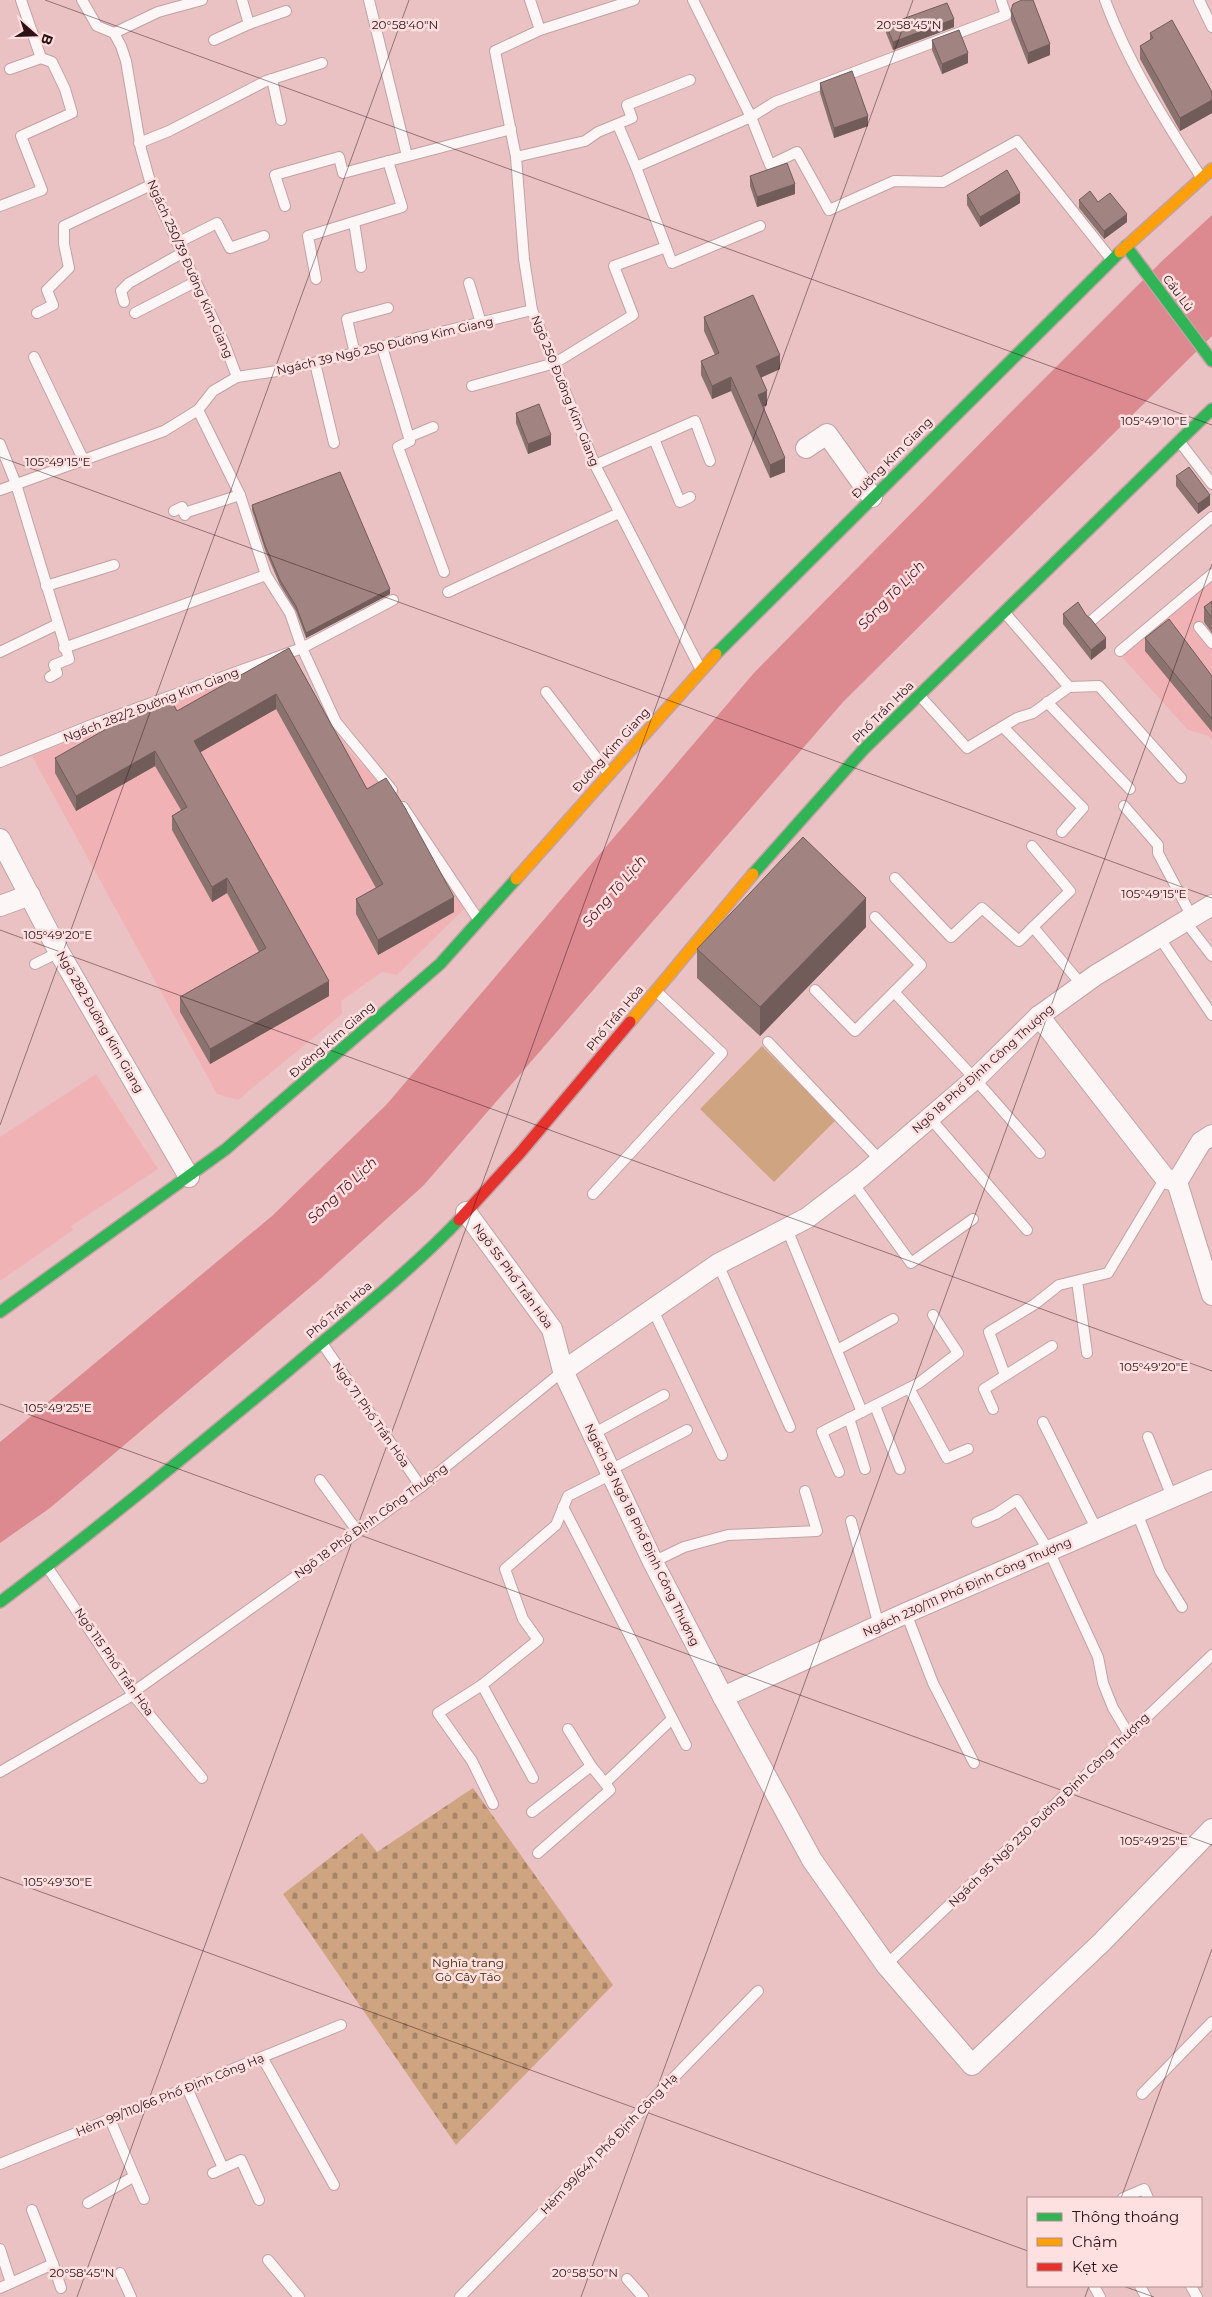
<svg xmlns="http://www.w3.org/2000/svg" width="1212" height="2297" viewBox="0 0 1212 2297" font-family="Montserrat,sans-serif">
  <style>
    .built { fill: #f1b2b5 }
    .grass { fill: #cfa581 }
    .cemetery { fill: url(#cemetery-stones) }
    .water { fill: #dc8a90 }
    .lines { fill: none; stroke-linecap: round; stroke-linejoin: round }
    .lane-casing { stroke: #c2a2a4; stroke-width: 12 }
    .street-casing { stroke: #c2a2a4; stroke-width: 22 }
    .fast-casing { stroke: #c2a2a4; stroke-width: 14 }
    .slow-casing { stroke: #c2a2a4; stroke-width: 14 }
    .jam-casing { stroke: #c2a2a4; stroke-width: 14 }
    .lane { stroke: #fcf6f6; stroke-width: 10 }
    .street { stroke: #fcf6f6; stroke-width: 20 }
    .fast { stroke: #30b455; stroke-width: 11 }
    .slow { stroke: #ff9f0a; stroke-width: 11 }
    .jam { stroke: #e5322d; stroke-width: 11 }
    .wall { fill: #8a726f }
    .shaded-wall { fill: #715c5a }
    .building { fill: #a18481; stroke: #715c5a }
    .ticks { fill: none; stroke: #2d1215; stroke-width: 1; stroke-opacity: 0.45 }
    .labels { text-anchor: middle; stroke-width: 5; stroke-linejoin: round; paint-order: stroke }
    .street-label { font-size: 12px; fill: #2d1215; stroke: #ffe0e1 }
    .park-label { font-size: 12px; fill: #3c2500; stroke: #ffe0e1 }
    .water-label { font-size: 14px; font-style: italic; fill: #50101b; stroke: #ffe0e1 }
    .ticks-label { font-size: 12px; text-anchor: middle; fill: #2d1215; stroke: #ffe0e1; stroke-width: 5; stroke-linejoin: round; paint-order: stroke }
  </style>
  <defs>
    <pattern id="cemetery-stones" width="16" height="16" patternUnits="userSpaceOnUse" patternTransform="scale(1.25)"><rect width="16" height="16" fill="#cfa581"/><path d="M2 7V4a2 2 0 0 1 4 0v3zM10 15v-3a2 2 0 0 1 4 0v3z" fill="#a88568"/></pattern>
  </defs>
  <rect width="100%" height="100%" fill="#eac2c4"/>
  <!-- built -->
  <g class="built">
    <polygon points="1212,580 1212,740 1209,736 1188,730 1121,656"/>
    <polygon points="293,655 320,708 351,753 388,792 465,908 397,975 382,972 341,1001 342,1014 238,1100 217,1094 32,756"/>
    <polygon points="96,1074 158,1169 71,1226 73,1230 0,1281 0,1137"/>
  </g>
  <!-- grass -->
  <polygon class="grass" points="762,1046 836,1120 774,1182 700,1109"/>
  <!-- cemetery -->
  <polygon class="cemetery" points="473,1788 613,1985 456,2145 283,1894 362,1833 377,1852"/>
  <!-- water -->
  <polygon class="water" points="1212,215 1212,336 843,702 424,1185 319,1280 50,1508 0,1543 0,1442 272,1216 387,1104 753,674 1007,416 1162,261"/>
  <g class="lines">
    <!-- lane casing -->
    <g class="lane-casing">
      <g id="lane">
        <polyline points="82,0 97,26 114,33 121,46 126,61 141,149 151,185 225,345 237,377"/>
        <polyline points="242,0 249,24"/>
        <polyline points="369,0 407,156"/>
        <polyline points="530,0 540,30 495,51 516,157 524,259 532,310 595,465 700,668"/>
        <polyline points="693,0 751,117 770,165 797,152 829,210 894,181 943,182 1017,141 1111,259"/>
        <path d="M1105,0C1128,63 1165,121 1201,177"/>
        <polyline points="1199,0 1212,27"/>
        <polyline points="540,30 634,0"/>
        <polyline points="114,33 158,12 202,0"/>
        <polyline points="214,40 249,24 286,11"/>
        <polyline points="10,69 41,58 21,0"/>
        <polyline points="272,79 281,120"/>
        <polyline points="618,125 636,167 751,117 775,102 1006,15 1001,0"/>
        <polyline points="139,143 169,131 266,81 322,63"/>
        <polyline points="516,157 585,141 598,132 632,118 627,105 690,80"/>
        <polyline points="636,167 672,263 760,226"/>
        <polyline points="0,206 42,190 21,136 72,113 65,89 52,62 41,58"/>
        <polyline points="285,206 275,175 339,157 343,173 511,129"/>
        <polyline points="354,222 361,267"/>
        <polyline points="177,243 217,223 230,248 264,236"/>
        <polyline points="316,279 308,236 402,207 388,161"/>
        <polyline points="469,283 481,323"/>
        <polyline points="124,302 121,291 129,283 182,253"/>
        <polyline points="37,313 53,305 47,290 69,268 64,244 64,226 151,185"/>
        <polyline points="135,313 195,282"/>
        <polyline points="382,347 410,441 398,447 444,572"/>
        <polyline points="355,354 347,319 388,308"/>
        <polyline points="34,357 83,459"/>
        <polyline points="315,363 334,443"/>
        <polyline points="472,386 555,363 633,315 614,266 666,247"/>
        <polyline points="198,410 240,495 266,575 290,613 302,648 336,722 392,790"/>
        <polyline points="409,437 433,427"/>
        <polyline points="654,439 680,502 690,497"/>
        <polyline points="1179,441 1212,484"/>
        <polyline points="0,444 16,484 69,659 54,665 57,673 50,677"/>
        <polyline points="595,465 695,421 710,461"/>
        <polyline points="0,490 164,431 198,410 213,391 237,377 284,370 532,310"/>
        <polyline points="174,511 182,507 185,515"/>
        <polyline points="184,513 240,495"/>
        <polyline points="46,586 114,565"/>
        <polyline points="448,592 619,513"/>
        <polyline points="1005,613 1069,687"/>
        <polyline points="1091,621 1212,517"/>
        <polyline points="1199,627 1212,643"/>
        <polyline points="64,648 266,575"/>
        <polyline points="1120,651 1212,574"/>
        <polyline points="0,652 58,624"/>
        <polyline points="546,692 608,773"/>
        <polyline points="920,696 967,748 1017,718 1033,713 1069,687 1099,686 1181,778"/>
        <polyline points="1047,702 1130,789"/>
        <polyline points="1003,727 1083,808 1062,832"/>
        <polyline points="0,762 94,724 302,648 393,600"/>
        <polyline points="1124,806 1158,845 1158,853 1192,917"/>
        <polyline points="403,807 478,919"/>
        <polyline points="1032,846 1070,891 1033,927"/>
        <polyline points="895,878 951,937 982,908 1019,941 1033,927 1082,985"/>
        <polyline points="875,917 921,965 894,992 975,1079 1040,1153"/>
        <polyline points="1185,921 1212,956"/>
        <polyline points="1159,937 1212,1015"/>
        <polyline points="35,964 59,952"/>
        <polyline points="815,990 855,1031 894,992"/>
        <polyline points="768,1042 880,1160"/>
        <polyline points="930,1118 1027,1230"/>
        <polyline points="853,1183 911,1263 973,1219"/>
        <polyline points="593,1194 722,1053 656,991"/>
        <polyline points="787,1229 862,1412"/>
        <polyline points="718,1264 790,1427"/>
        <polyline points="1077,1281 1087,1353"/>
        <polyline points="652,1308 722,1455"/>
        <polyline points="322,1343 421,1487"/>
        <polyline points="837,1350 893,1319"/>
        <polyline points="1005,1375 989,1332 1035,1304 1059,1285 1108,1273 1165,1178"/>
        <polyline points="909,1388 947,1458 968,1449"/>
        <polyline points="875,1406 900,1469"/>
        <polyline points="993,1409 984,1389 1052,1346"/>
        <polyline points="849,1418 865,1469"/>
        <polyline points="1043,1422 1097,1530"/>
        <polyline points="593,1434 664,1395"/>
        <polyline points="1148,1437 1172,1497"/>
        <polyline points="610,1470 687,1430"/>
        <polyline points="839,1472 822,1432 919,1383 958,1353 933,1315"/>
        <polyline points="320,1480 358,1532"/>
        <polyline points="563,1507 686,1745"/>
        <polyline points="1137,1513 1160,1571 1182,1607"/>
        <polyline points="851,1521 879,1626"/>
        <polyline points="977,1522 996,1514 1017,1500 1049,1551 1098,1657 1103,1683 1113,1708 1128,1733"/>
        <polyline points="653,1562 684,1547 728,1535 817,1531 805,1491"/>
        <polyline points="48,1568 133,1695 202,1778"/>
        <polyline points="906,1613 933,1683 974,1763"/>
        <polyline points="482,1685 438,1713 472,1761 493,1804"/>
        <polyline points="568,1729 591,1766 605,1783 672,1719"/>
        <polyline points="0,1772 133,1695 139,1688 421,1487 563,1371"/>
        <polyline points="533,1778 482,1685 538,1640 523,1619 505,1569 556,1525 568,1496 612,1474"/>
        <polyline points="532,1812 591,1766"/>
        <polyline points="538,1853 610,1790 605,1783"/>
        <polyline points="886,1965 1212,1655"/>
        <polyline points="262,2057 334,2185"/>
        <polyline points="187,2088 223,2168"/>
        <polyline points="1142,2094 1212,2022"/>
        <polyline points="110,2119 144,2199"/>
        <polyline points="0,2164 341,2025"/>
        <polyline points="213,2173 241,2160 259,2200"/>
        <polyline points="1123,2198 1144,2189 1148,2198"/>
        <polyline points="88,2203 133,2177"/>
        <polyline points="32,2210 53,2264"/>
        <polyline points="0,2249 11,2283"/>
        <polyline points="268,2260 299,2297"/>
        <polyline points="120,2273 131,2297"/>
        <polyline points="627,2279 643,2297"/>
        <polyline points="1094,2286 1100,2297"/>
        <polyline points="1140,2286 1146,2297"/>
        <polyline points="1191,2286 1197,2297"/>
        <polyline points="0,2288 53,2264 61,2288"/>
        <polyline points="460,2297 758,1991"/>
      </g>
    </g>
    <!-- street casing -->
    <g class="street-casing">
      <g id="street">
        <polyline points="806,448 827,434 872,497"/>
        <polyline points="0,839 59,952 189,1177"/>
        <polyline points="0,906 30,895"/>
        <polyline points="1039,1016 1165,1178 1177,1182 1212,1295"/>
        <polyline points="1177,1182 1201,1142 1212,1135"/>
        <polyline points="466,1212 552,1329 563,1371 653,1562 723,1697 812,1860 886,1965 972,2065 1101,1943 1212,1829"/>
        <polyline points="563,1371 718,1264 807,1218 862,1176 975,1079 1039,1016 1096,975 1212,905"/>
        <polyline points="723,1697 906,1613 1212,1480"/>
      </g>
    </g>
    <!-- fast casing -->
    <g class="fast-casing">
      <g id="fast">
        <polyline points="1126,246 1212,361"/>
        <polyline points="716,654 1120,252"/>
        <polyline points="753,874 863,750 1212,409"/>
        <polyline points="0,1312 226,1149 440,964 516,879"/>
        <path d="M0,1602C99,1528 194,1449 289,1370C347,1321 407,1274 459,1220"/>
      </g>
    </g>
    <!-- slow casing -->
    <g class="slow-casing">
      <g id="slow">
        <polyline points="1120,252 1212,169"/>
        <polyline points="516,879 716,654"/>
        <polyline points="630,1022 753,874"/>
      </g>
    </g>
    <!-- jam casing -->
    <g class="jam-casing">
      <polyline id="jam" points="459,1220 520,1153 630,1022"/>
    </g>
    <!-- lane -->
    <use href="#lane" class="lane"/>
    <!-- street -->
    <use href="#street" class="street"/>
    <!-- fast -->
    <use href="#fast" class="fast"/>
    <!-- slow -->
    <use href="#slow" class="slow"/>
    <!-- jam -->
    <use href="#jam" class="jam"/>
  </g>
  <!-- wall -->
  <g class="wall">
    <polygon points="1011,10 1050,55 1028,64 1011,20"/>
    <polygon points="886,25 954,27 893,50 886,33"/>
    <polygon points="1150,33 1212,92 1212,113 1180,131 1140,59 1140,46 1150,40"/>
    <polygon points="932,40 968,63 942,74 932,50"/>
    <polygon points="820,83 868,126 834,138 820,93"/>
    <polygon points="750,176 795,194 757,207 750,186"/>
    <polygon points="967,195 1020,203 980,227 967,205"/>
    <polygon points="1079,200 1098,202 1127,222 1104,239 1079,208"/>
    <polygon points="704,317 780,369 761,377 767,405 763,407 785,472 770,478 731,391 712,399 701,375 701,361 715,355 704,331"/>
    <polygon points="516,413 551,445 528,454 516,423"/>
    <polygon points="1176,476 1210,505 1198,514 1176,486"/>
    <polygon points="252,505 390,594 306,638 296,611 280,585 265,550 252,510"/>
    <polygon points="1212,601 1212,633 1204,622 1204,607"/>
    <polygon points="1063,614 1086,615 1106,648 1091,660 1063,624"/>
    <polygon points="1145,638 1212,676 1212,732 1145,651"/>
    <polygon points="289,648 367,789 454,912 378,955 356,914 356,899 376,888 276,709 200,752 329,996 210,1064 180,1012 180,997 259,952 227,893 212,902 172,830 172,816 181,810 155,766 76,811 55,773 55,758 177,711"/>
    <polygon points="866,927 760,1036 697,978 697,949"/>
  </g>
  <!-- shaded-wall -->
  <g class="shaded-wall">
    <polygon points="954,19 954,27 893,50 893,42"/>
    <polygon points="1050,44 1050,55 1028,64 1028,53"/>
    <polygon points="968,53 968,63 942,74 942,64"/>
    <polygon points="1212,100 1212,113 1180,131 1180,118"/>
    <polygon points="868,116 868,126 834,138 834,128"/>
    <polygon points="795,184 795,194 757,207 757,197"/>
    <polygon points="1020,193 1020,203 980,227 980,217"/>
    <polygon points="1127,214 1127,222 1104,239 1104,231"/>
    <polygon points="780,355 780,369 756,380 756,366"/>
    <polygon points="731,377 731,391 712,399 712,386"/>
    <polygon points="767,391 767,405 758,409 758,395"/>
    <polygon points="551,435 551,445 528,454 528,444"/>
    <polygon points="785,458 785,472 770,478 770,465"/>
    <polygon points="1210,495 1210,505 1198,514 1198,504"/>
    <polygon points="390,589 390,594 306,638 306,633"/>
    <polygon points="1106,638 1106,648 1091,660 1091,650"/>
    <polygon points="276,694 276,709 194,756 194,741"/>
    <polygon points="155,751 155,766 76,811 76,796"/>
    <polygon points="227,878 227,893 212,902 212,887"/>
    <polygon points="454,897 454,912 378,955 378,940"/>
    <polygon points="866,898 866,927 760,1036 760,1007"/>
    <polygon points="329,981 329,996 210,1064 210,1049"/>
  </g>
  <!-- building -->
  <g class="building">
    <polygon points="1022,0 1033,0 1050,44 1028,53 1011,10 1013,4"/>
    <polygon points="947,3 954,19 893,42 886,25"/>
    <polygon points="1172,20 1212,92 1212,100 1180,118 1140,46 1153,38 1150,33"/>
    <polygon points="959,30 968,53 942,64 932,40"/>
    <polygon points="852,71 868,116 834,128 820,83"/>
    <polygon points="787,163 795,184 757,197 750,176"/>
    <polygon points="1007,170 1020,193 980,217 967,195"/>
    <polygon points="1090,191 1098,202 1110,193 1127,214 1104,231 1079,200"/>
    <polygon points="753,295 780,355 756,366 767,391 758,395 785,458 770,465 731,377 712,386 701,361 719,353 704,317"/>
    <polygon points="539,404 551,435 528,444 516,413"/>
    <polygon points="1189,467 1210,495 1198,504 1176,476"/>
    <polygon points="340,472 390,589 306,633 296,606 280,580 265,545 252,505"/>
    <polygon points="1212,601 1212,618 1204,607"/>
    <polygon points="1078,602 1086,615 1090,618 1106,638 1091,650 1063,614"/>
    <polygon points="1169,619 1212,676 1212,719 1145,638"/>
    <polygon points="289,648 367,789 386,778 404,806 454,897 378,940 356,899 383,884 276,694 194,741 329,981 210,1049 180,997 266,948 227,878 212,887 172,816 187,807 155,751 76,796 55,758 168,694 177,711"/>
    <polygon points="803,837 866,898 760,1007 697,949"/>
  </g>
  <!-- ticks -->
  <path class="ticks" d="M45,0L1212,425M0,457L1212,898M0,930L1212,1371M0,1125L409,0M0,1404L1212,1845M0,1877L1028,2251M1121,2198L1212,1949M1123,2286L1154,2297M77,2297L913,0M581,2297L1212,564M1085,2297L1089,2286"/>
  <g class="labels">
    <!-- street labels -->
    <g class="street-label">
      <text transform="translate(190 269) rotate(66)" y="4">Ngách 250/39 Đường Kim Giang</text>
      <text transform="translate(1178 293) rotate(53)" y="4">Cầu Lủ</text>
      <text transform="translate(385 346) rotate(-13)" y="4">Ngách 39 Ngõ 250 Đường Kim Giang</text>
      <text transform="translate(565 391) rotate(68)" y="4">Ngõ 250 Đường Kim Giang</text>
      <text transform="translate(892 458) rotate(-45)" y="4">Đường Kim Giang</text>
      <text transform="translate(151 705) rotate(-21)" y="4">Ngách 282/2 Đường Kim Giang</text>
      <text transform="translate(883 712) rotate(-45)" y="4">Phố Trần Hòa</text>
      <text transform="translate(611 750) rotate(-48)" y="4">Đường Kim Giang</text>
      <text transform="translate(615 1018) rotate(-50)" y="4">Phố Trần Hòa</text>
      <text transform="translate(100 1022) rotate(60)" y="4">Ngõ 282 Đường Kim Giang</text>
      <text transform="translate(332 1040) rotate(-41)" y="4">Đường Kim Giang</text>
      <text transform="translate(983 1069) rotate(-42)" y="4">Ngõ 18 Phố Định Công Thượng</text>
      <text transform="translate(513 1276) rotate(54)" y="4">Ngõ 55 Phố Trần Hòa</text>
      <text transform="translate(339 1310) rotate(-40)" y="4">Phố Trần Hòa</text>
      <text transform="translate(371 1415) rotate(55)" y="4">Ngõ 71 Phố Trần Hòa</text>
      <text transform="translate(371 1521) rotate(-36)" y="4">Ngõ 18 Phố Định Công Thượng</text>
      <text transform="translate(642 1535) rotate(64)" y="4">Ngách 93 Ngõ 18 Phố Định Công Thượng</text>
      <text transform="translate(967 1587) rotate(-24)" y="4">Ngách 230/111 Phố Định Công Thượng</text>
      <text transform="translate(114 1662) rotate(55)" y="4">Ngõ 115 Phố Trần Hòa</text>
      <text transform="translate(1049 1810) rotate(-44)" y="4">Ngách 95 Ngõ 230 Đường Định Công Thượng</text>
      <text transform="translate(170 2095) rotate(-22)" y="4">Hẻm 99/110/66 Phố Định Công Hạ</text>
      <text transform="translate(609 2144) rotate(-46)" y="4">Hẻm 99/64/1 Phố Định Công Hạ</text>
    </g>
    <!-- park labels -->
    <g class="park-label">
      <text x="468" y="1967">Nghĩa trang<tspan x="468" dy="14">Gò Cây Táo</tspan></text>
    </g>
    <!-- water labels -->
    <g class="water-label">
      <text transform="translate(891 595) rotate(-46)" y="5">Sông Tô Lịch</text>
      <text transform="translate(614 891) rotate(-49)" y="5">Sông Tô Lịch</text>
      <text transform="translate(342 1190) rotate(-43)" y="5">Sông Tô Lịch</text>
    </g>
  </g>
  <g class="ticks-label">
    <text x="405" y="29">20°58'40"N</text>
    <text x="909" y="29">20°58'45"N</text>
    <text x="1154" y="425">105°49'10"E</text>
    <text x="58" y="466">105°49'15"E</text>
    <text x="1154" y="898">105°49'15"E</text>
    <text x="58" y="939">105°49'20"E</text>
    <text x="1154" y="1371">105°49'20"E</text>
    <text x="58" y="1412">105°49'25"E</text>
    <text x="1154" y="1845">105°49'25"E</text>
    <text x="58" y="1886">105°49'30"E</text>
    <text x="82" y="2277">20°58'45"N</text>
    <text x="585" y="2277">20°58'50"N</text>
  </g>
  <!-- legend -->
  <rect x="1027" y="2197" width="175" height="90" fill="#ffe0e1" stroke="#ab8e8f"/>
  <rect x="1037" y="2213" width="25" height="8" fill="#30b455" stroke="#ab8e8f"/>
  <text x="1072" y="2222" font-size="15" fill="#2d1215">Thông thoáng</text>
  <rect x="1037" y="2238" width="25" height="8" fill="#ff9f0a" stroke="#ab8e8f"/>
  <text x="1072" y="2247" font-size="15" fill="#2d1215">Chậm</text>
  <rect x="1037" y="2263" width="25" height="8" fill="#e5322d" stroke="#ab8e8f"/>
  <text x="1072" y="2272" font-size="15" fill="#2d1215">Kẹt xe</text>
  <!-- north arrow -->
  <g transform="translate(35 35) rotate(110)" stroke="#ffe0e1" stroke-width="4" paint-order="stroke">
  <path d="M0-4L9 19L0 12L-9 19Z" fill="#2d1215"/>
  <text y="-8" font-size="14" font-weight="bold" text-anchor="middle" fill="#2d1215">B</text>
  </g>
</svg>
